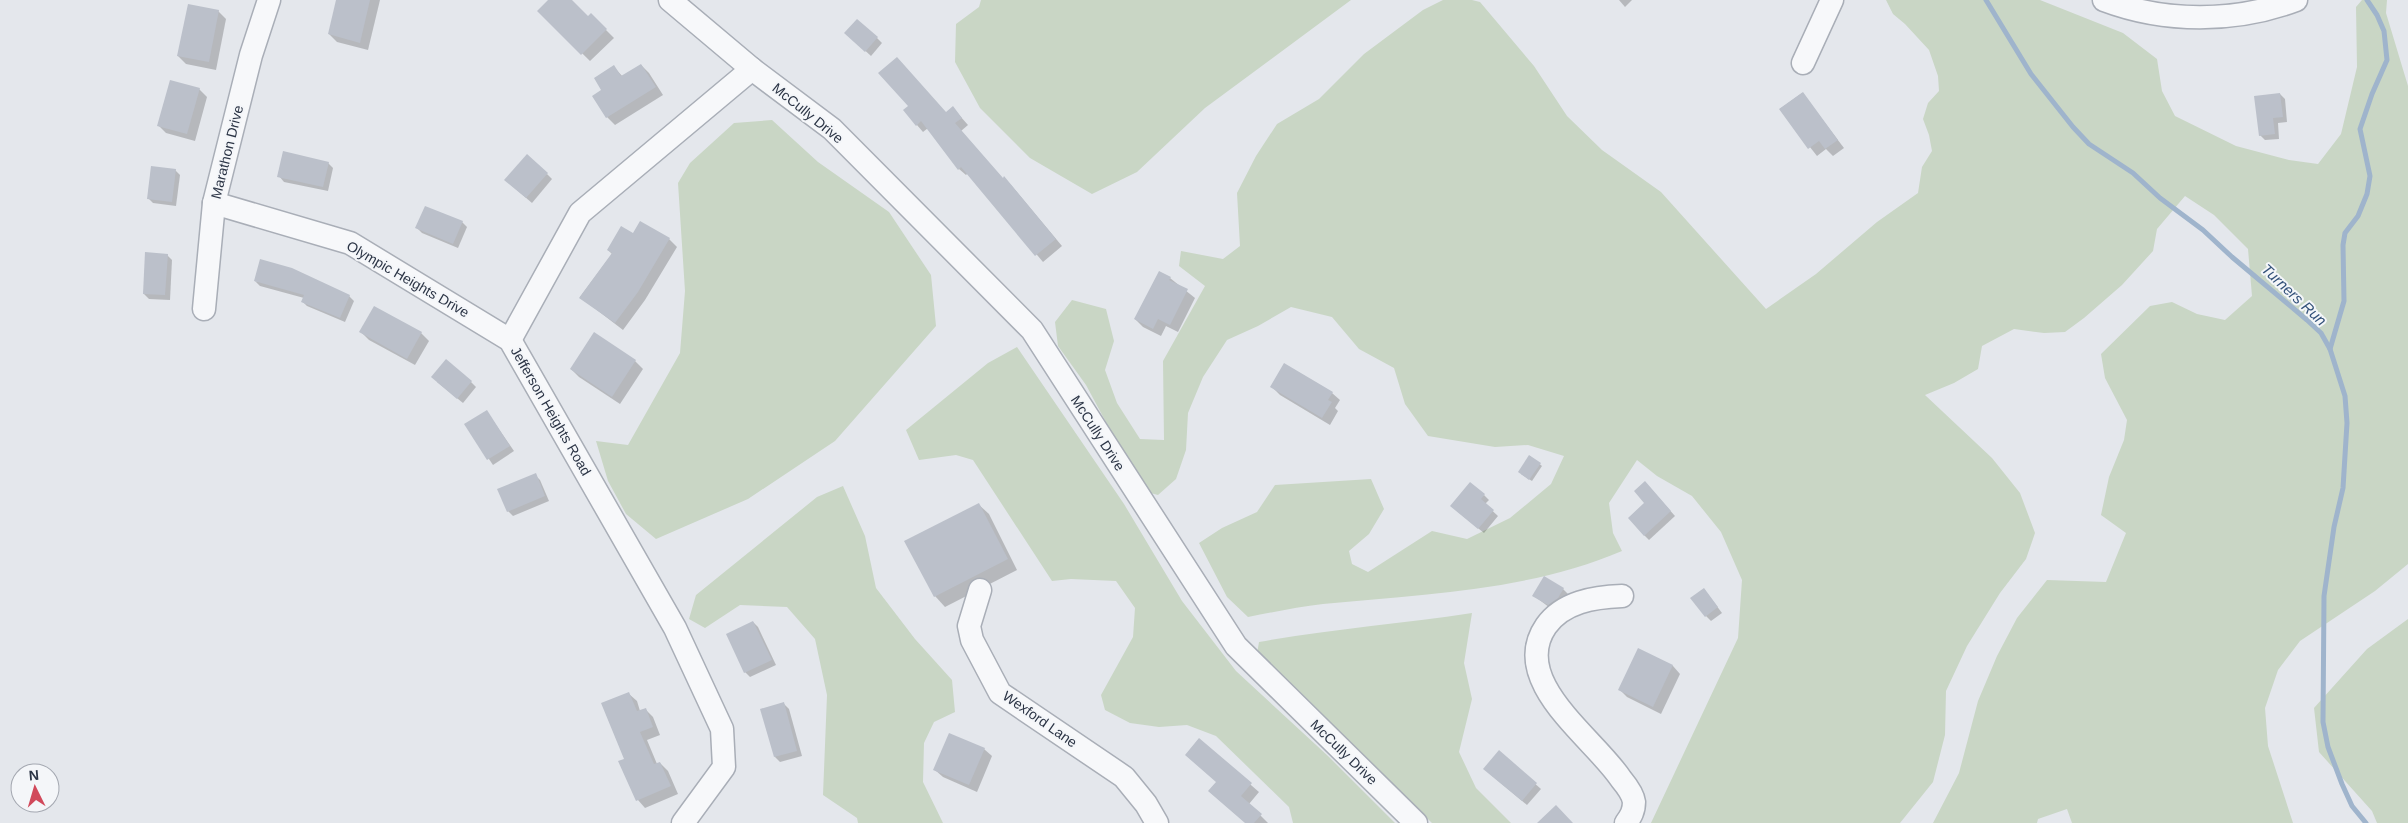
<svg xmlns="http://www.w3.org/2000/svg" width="2408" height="823" viewBox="0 0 2408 823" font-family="Arial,sans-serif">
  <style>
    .green { fill: #c9d6c5 }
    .shadow { fill: #0003 }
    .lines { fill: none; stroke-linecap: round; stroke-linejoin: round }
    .stream { stroke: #9fb4cc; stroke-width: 5 }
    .building { fill: #bbc0ca }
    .minor-casing { stroke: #a9aeb7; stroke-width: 25 }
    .minor { stroke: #f7f8fa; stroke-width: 22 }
    .labels { text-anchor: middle; stroke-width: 4; stroke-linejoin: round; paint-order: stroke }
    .street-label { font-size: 14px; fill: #2b3445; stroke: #f4f6f9 }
    .water-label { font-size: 15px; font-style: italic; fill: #34527a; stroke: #f4f6f9 }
  </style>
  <rect width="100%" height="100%" fill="#e4e7ec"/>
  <!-- green -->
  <g class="green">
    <polygon points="981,0 1351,0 1205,108 1137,172 1092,194 1030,158 980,108 955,62 956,24 979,7"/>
    <path d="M1443,0H1472L1480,2L1534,66L1567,116L1602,150L1661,192L1766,309L1816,274L1877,222L1918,193L1922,167L1932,151L1929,135L1923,119L1928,103L1939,91L1938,76L1929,50L1905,24L1893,14L1886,0H2040L2123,33L2157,59L2162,91L2175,116L2236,146L2289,160L2318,164L2341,134L2357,67L2356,7L2362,0H2387L2386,13L2408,86V564L2375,591L2300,641L2278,670L2265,708L2268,746L2293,823H2072L2067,809L2038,819L2037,823H1933L1959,773L1978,701L1997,656L2017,618L2047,580L2106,582L2126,533L2101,515L2109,477L2124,440L2127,420L2105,378L2101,354L2150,306L2172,302L2197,314L2225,320L2252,296L2248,249L2214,215L2185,196L2157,229L2153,251L2122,285L2084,318L2065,332L2044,333L2014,329L1982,346L1978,369L1954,383L1925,395L1992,458L2020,493L2035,533L2026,559L2000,593L1967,646L1946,691L1945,735L1933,782L1900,823H1651L1738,638L1742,580L1721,532L1692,496L1657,476L1637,460L1609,503L1613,533L1622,551C1529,591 1423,594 1323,604C1298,607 1273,612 1248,617L1227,597L1199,543L1222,528L1257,512L1275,485L1371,479L1384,509L1369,534L1349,551L1352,564L1368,572L1432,531L1467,539L1510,518L1551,484L1564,456L1528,445L1495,447L1428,436L1405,404L1394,368L1359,349L1332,317L1291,307L1258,326L1227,340L1203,377L1188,413L1186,450L1176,479L1158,495L1143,491L1086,385L1058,346L1055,322L1072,300L1106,309L1114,341L1105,370L1117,403L1140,439L1164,440L1163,361L1205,286L1179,266L1181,251L1223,259L1240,246L1237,193L1256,156L1277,124L1319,99L1364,54L1423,10Z"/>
    <polygon points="772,120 818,162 889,212 931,275 936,326 835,441 748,499 656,539 626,514 608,481 596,441 628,445 680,353 685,291 678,183 690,163 734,123"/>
    <polygon points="1017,347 1124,504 1182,601 1236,671 1328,756 1395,823 1293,823 1289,807 1216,736 1187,725 1159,727 1130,723 1105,710 1101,695 1133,637 1135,608 1116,581 1071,579 1052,581 973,460 956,455 919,460 906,430 988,363"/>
    <polygon points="843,486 865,536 876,588 915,639 952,680 955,712 934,722 924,743 923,782 943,823 858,823 857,818 823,795 827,695 815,639 787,607 740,605 705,628 689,619 696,595 817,497"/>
    <path d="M1472,613L1464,663L1472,699L1459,752L1476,788L1511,823H1432L1257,654L1259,642C1330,629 1401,624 1472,613Z"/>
    <polygon points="2408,619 2408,823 2377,823 2372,811 2319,752 2314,708 2367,649"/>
  </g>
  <!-- shadow -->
  <g class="shadow">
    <polygon points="337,0 380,0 368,50 337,42 329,34"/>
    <polygon points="550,0 570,0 588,18 591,15 614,38 590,61 539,11"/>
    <polygon points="1619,0 1632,0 1625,7"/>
    <polygon points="218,11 226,19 216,70 186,64 178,56"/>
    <polygon points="846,33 877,38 882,43 871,56"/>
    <polygon points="641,65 649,73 663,95 615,125 607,117 603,90 614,67 623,77"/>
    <polygon points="199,89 207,97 195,141 166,133 159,126"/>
    <polygon points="1802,93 1844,148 1833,156 1826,149 1817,156 1780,109"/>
    <polygon points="2280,94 2285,99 2287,122 2278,123 2279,139 2265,140 2260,135"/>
    <polygon points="953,108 968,125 961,131 1003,179 1011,185 1062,246 1043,262 968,173 966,175 959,169 928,128 923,132 904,110 946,113"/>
    <polygon points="328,163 333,168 328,191 284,182 279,176"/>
    <polygon points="175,170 180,175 176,206 153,203 148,198"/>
    <polygon points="547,174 552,179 532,203 511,185"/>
    <polygon points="462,222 467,227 458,248 422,233 417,228"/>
    <polygon points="633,235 669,239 677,247 645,300 623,330 580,297 612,254 608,250"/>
    <polygon points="167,255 172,260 170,300 149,299 144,294"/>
    <polygon points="1170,278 1195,298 1178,332 1166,326 1161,336 1143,327 1135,319"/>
    <polygon points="255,281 349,296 354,301 345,322 307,306 302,301 304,298 260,286"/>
    <polygon points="361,332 421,333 429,341 415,365 369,340"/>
    <polygon points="635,361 643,369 620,404 579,377 571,369"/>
    <polygon points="437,382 471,382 476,387 463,403"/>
    <polygon points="1272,387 1332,393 1340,400 1335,408 1338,411 1330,425 1280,395"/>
    <polygon points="487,412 514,451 493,465 466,425"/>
    <polygon points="1530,456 1542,466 1532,481 1521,474"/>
    <polygon points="535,475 540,480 549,501 513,516 508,511"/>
    <polygon points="1649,487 1675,516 1649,540 1644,535"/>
    <polygon points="1484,495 1489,500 1485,504 1498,516 1484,533 1457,511"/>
    <polygon points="978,504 989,514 1017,570 945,607 935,596"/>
    <polygon points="1563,589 1568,594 1562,603 1553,610 1534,596"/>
    <polygon points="1704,589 1722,613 1711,621 1706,616"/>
    <polygon points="753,622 758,627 776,665 750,677 745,672"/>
    <polygon points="1639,650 1673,666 1680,674 1661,714 1627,697 1620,690"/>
    <polygon points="629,694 637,701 640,711 645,709 653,717 660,735 647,740 657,764 660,763 668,771 678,794 645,808 638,800 620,762 625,759"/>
    <polygon points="784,704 789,709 802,756 780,762 775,757"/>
    <polygon points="1199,740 1259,792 1249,804 1268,823 1246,823 1209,791 1217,782"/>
    <polygon points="984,749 992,756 977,792 943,777 935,770"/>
    <polygon points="1499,752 1541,789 1527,805 1490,774"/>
  </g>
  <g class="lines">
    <!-- stream -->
    <g class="stream">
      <polyline points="1986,0 2031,74 2073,127 2089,144 2133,173 2160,198 2203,230 2232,257 2307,320 2321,333 2330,349 2345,396 2347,423 2343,488 2334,527 2324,596 2323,722 2328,747 2342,784 2352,806 2366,823"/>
      <polyline points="2330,349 2344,301 2343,245 2345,233 2358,216 2367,194 2370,176 2360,129 2372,94 2387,60 2384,31 2377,15 2367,0"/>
    </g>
  </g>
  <!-- building -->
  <g class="building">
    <polygon points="336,0 370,0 360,43 328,34"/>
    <polygon points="548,0 572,0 588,16 591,13 607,29 581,55 537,11"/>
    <polygon points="188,4 219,10 209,62 177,56"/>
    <polygon points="857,19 878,37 865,52 844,33"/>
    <polygon points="897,57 946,112 953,106 962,118 955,123 1003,178 1004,176 1056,239 1035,256 961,167 958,170 921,121 916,126 903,110 908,106 878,73"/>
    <polygon points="641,64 656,87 606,118 592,96 601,90 594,78 614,65 621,76"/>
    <polygon points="170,80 200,88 187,134 157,126"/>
    <polygon points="1803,92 1838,140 1825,149 1819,141 1808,149 1779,109"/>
    <polygon points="2280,93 2283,117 2273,118 2275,134 2259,136 2254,96"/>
    <polygon points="283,151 329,162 323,187 277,177"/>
    <polygon points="527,154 548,173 526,198 504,180"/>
    <polygon points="151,166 176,169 172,202 147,199"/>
    <polygon points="425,206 463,221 453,244 415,228"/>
    <polygon points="640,221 670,238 638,292 615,323 579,298 612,253 607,250 621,226 633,233"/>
    <polygon points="145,252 168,254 165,295 143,294"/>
    <polygon points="260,259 292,268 350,295 340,318 301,302 304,295 254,281"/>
    <polygon points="1159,271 1171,277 1169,280 1188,289 1170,325 1158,319 1153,329 1134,319"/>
    <polygon points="374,306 422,332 407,359 359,332"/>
    <polygon points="594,332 636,360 612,397 570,369"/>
    <polygon points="446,359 472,381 457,399 431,377"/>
    <polygon points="1284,363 1333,392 1328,400 1332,402 1322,418 1270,387"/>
    <polygon points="487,410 510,446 487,460 464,424"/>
    <polygon points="1529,455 1541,463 1529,480 1518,472"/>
    <polygon points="536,473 545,496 507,512 497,489"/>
    <polygon points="1645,481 1671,511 1644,536 1628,518 1644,503 1634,491"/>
    <polygon points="1470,482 1485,494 1481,499 1494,510 1478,529 1450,506"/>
    <polygon points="979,503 1008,559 934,597 904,541"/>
    <polygon points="1544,576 1564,588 1558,598 1548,605 1532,596"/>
    <polygon points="1704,588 1718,607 1705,617 1690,598"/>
    <polygon points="753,621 772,660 744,673 726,634"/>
    <polygon points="1638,648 1673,665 1653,707 1618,690"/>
    <polygon points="629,692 637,711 646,708 653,727 640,732 654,764 660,762 671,786 636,801 618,761 624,759 601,703"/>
    <polygon points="784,702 797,751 774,757 760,709"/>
    <polygon points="949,733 985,748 969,785 933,770"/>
    <polygon points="1199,738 1252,783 1241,796 1262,814 1254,823 1245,823 1208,791 1216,782 1185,755"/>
    <polygon points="1499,750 1537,783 1522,801 1483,769"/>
    <polygon points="1556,805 1573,823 1537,823"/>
  </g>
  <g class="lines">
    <!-- minor casing -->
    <g class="minor-casing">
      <g id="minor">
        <polyline points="670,0 752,69 832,129 1032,330 1236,646 1416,823"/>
        <path d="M2104,0C2165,23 2235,23 2296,0"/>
        <polyline points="1803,63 1832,0"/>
        <polyline points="214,203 350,243 510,340 675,628 722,729 724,767 683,823"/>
        <polyline points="204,309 214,203 251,55 269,0"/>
        <polyline points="510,340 580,213 752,69"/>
        <polyline points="980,590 969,626 972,640 1000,693 1124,777 1146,804 1157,823"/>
        <path d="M1622,596C1594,597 1563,602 1546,626C1508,681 1594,738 1621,779C1626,785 1633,794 1634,802C1634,811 1631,816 1626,823"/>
      </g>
    </g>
    <!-- minor -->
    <use href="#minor" class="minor"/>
  </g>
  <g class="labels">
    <!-- street labels -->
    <g class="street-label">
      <text transform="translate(808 113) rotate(39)" y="5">McCully Drive</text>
      <text transform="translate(227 152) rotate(-76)" y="5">Marathon Drive</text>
      <text transform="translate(408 279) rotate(30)" y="5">Olympic Heights Drive</text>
      <text transform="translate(551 411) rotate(60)" y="5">Jefferson Heights Road</text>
      <text transform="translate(1098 433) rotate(57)" y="5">McCully Drive</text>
      <text transform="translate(1040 719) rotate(35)" y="5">Wexford Lane</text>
      <text transform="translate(1344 752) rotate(44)" y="5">McCully Drive</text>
    </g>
    <!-- water labels -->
    <g class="water-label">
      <text transform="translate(2294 295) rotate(43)" y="5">Turners Run</text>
    </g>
  </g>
  <!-- north arrow -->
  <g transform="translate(35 788) rotate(355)"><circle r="24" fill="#f4f6f9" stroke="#a4a8b1"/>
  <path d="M0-4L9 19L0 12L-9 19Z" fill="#d1495b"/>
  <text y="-8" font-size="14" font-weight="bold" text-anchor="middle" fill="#2b3445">N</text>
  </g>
</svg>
